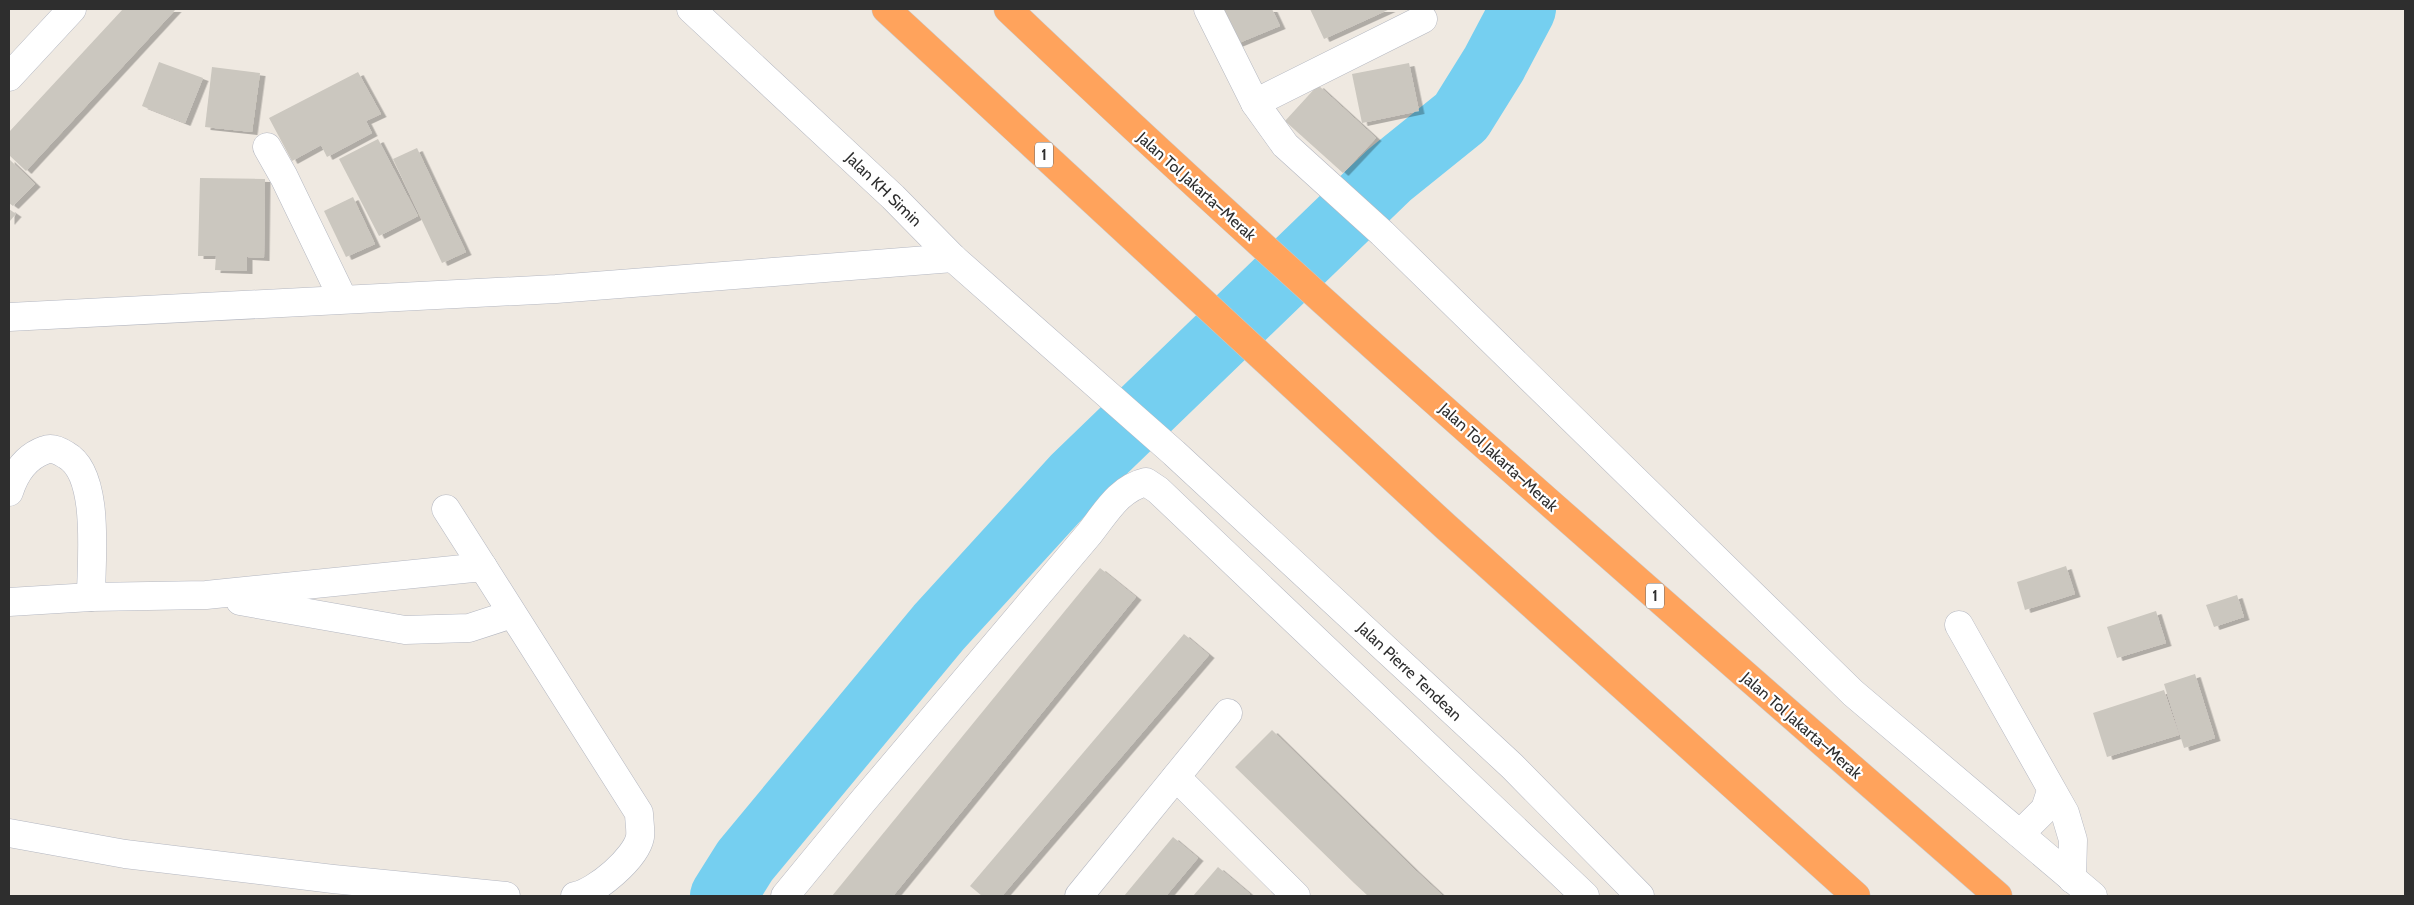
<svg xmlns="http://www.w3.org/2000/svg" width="2414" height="905" viewBox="0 0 2414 905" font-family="Cabin,sans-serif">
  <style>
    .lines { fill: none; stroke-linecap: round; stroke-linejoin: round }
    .river { stroke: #75cff0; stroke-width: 66 }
    .building { fill: #cbc7bf; filter: url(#shadow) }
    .minor-casing { stroke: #b4b7c1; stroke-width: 29 }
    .tertiary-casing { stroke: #b4b7c1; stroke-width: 29 }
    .motorway-casing { stroke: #c9c9c9; stroke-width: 29 }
    .minor { stroke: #fff; stroke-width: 28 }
    .tertiary { stroke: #fff; stroke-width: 28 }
    .motorway { stroke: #ffa35c; stroke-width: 28 }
    .labels { text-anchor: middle; stroke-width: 4.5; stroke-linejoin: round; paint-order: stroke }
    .shield { fill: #fff; stroke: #6d6d6d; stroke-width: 1 }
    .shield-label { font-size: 15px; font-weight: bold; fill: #2e2e2e }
    .street-label { font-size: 16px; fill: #2e2e2e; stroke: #fff }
  </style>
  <defs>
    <filter id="shadow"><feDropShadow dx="5.5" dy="3" stdDeviation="0" flood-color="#0004"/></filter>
  </defs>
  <rect width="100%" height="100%" fill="#efe9e1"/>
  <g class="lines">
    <!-- river -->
    <polyline class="river" points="723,896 745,861 939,627 1075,478 1389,175 1461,117 1494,64 1523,9"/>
  </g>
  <!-- building -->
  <g class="building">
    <polygon points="123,9 176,9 26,171 9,155 9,132"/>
    <polygon points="1219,9 1272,9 1280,26 1234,45"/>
    <polygon points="1310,9 1390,9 1324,39"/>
    <polygon points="159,62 203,78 185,123 142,106"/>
    <polygon points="1409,63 1419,111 1362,123 1352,74"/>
    <polygon points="212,67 260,73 252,132 205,127"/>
    <polygon points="358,72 381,114 366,121 372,133 327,157 321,145 292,161 269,118"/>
    <polygon points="1318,85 1376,138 1343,173 1285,121"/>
    <polygon points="378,139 418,216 379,236 339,159"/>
    <polygon points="417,148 466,252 442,263 393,159"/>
    <polygon points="9,159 35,184 13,206 9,203"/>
    <polygon points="200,178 265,179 264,258 247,257 247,271 215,270 216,256 198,256"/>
    <polygon points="353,197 375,244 346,257 324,211"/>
    <polygon points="9,209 16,214 9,222"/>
    <polygon points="2066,566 2075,594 2025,610 2017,582"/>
    <polygon points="1100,568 1136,597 968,804 893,896 832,896"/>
    <polygon points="2237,595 2244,617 2214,627 2206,605"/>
    <polygon points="2156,611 2166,643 2117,658 2107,627"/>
    <polygon points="1184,634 1209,655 1002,896 982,896 970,886"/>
    <polygon points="2195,674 2215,738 2184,748 2164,684"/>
    <polygon points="2164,690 2179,735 2107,757 2093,713"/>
    <polygon points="1272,730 1415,870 1443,896 1368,896 1354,883 1235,767"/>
    <polygon points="1173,837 1198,858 1166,896 1124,896"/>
    <polygon points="1218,867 1250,894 1249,896 1193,896"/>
  </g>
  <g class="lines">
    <!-- minor casing -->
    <g class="minor-casing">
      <g id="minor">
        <polyline points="1208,9 1255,103 1285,145 1382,233 1853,693 2093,896"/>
        <polyline points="9,77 72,9"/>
        <polyline points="1255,103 1423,19"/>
        <polyline points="267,147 284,177 343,299"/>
        <polyline points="9,317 556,289 953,258"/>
        <path d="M9,492C15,473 25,457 45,450C52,447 60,451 66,455C101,474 91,561 91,597"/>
        <polyline points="446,509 483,567"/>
        <polyline points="240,601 405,630 469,628 512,614"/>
        <path d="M9,602L91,597L206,595L483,567L639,813C639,820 641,830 640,837C636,858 596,892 575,896"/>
        <polyline points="1959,625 2065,813 2073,840 2072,879"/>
        <polyline points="1176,777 1296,896"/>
        <polyline points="9,833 125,854 333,879 506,896"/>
        <polyline points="2020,834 2045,809 2051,791"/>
        <path d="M785,896L863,801L1089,534C1105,514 1119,488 1146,482L1158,490L1585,896"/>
        <polyline points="1079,896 1228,713"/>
      </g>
    </g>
    <!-- tertiary casing -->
    <g class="tertiary-casing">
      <polyline id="tertiary" points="691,9 893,197 953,258 1174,453 1512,766 1640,896"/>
    </g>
    <!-- motorway casing -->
    <g class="motorway-casing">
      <g id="motorway">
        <polyline points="886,9 1445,526 1856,896"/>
        <path d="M1008,9C1329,315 1665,604 1998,896"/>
      </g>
    </g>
    <!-- minor -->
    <use href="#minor" class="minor"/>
    <!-- tertiary -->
    <use href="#tertiary" class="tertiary"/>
    <!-- motorway -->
    <use href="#motorway" class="motorway"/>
  </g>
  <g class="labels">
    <!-- shield labels -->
    <g class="shield">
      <rect x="1035" y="142.5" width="18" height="25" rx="4"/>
      <rect x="1646" y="583.5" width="18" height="25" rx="4"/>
    </g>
    <g class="shield-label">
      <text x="1044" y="160">1</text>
      <text x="1655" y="601">1</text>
    </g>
    <!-- street labels -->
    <g class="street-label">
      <text transform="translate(1197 186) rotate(42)" y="6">Jalan Tol Jakarta–Merak</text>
      <text transform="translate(884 189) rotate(44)" y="6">Jalan KH Simin</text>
      <text transform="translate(1499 457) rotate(42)" y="6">Jalan Tol Jakarta–Merak</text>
      <text transform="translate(1410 671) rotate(43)" y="6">Jalan Pierre Tendean</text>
      <text transform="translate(1802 725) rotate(41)" y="6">Jalan Tol Jakarta–Merak</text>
    </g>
  </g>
  <!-- border -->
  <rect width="2414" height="905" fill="none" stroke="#2e2e2e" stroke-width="20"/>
</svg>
